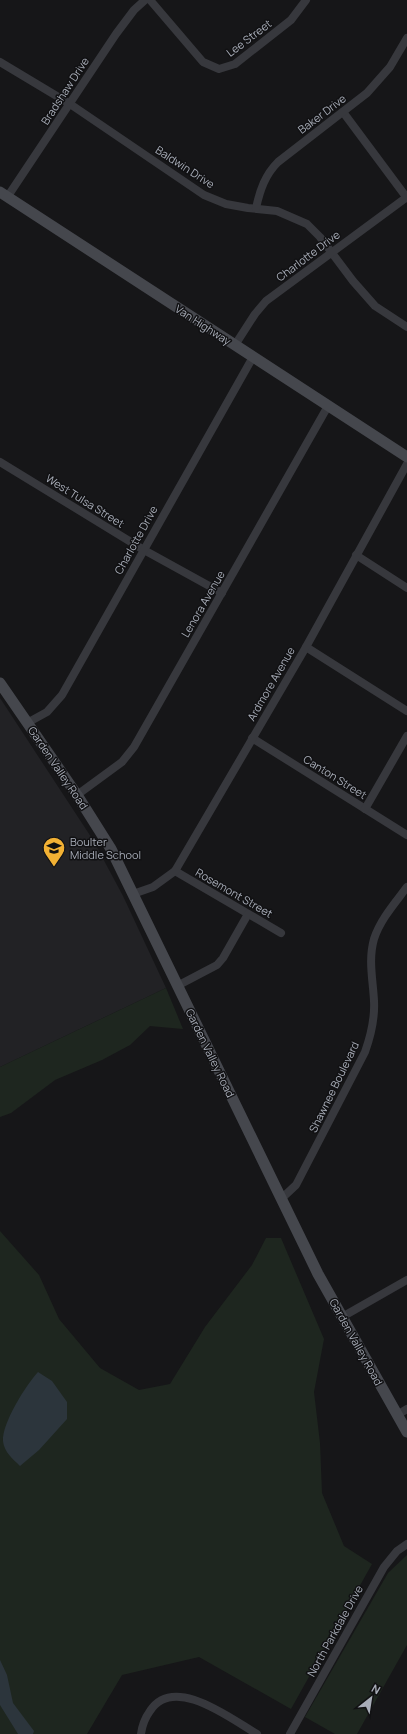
<svg xmlns="http://www.w3.org/2000/svg" width="407" height="1734" viewBox="0 0 407 1734" font-family="Manrope,sans-serif">
  <style>
    .built { fill: #222225 }
    .green { fill: #1e261f }
    .water { fill: #2c353c }
    .lines { fill: none; stroke-linecap: round; stroke-linejoin: round }
    .street { stroke: #37383d; stroke-width: 8 }
    .secondary { stroke: #45474d; stroke-width: 11 }
    .labels { text-anchor: middle; stroke-width: 3; stroke-linejoin: round; paint-order: stroke }
    .street-label { font-size: 11px; fill: #a8adb8; stroke: #111113 }
    .poi-label { font-size: 11px; fill: #a8adb8; stroke: #111113; text-anchor: start }
  </style>
  <rect width="100%" height="100%" fill="#161618"/>
  <!-- built -->
  <polygon class="built" points="0,698 93,840 123,896 166,988 0,1067"/>
  <!-- green -->
  <g class="green">
    <polygon points="166,988 183,1029 150,1026 130,1045 102,1060 55,1080 11,1113 0,1117 0,1067"/>
    <polygon points="0,1231 39,1275 59,1319 100,1368 139,1390 170,1384 205,1327 252,1265 266,1238 281,1238 324,1339 314,1392 320,1443 322,1493 344,1546 372,1564 291,1709 199,1657 122,1675 87,1734 0,1734"/>
    <polygon points="407,1555 407,1645 357,1734 335,1734 305,1717 388,1573"/>
  </g>
  <!-- water -->
  <g class="water">
    <path d="M38,1372L52,1381L67,1402V1419L39,1450L20,1466C13,1459 4,1452 3,1441C2,1423 26,1385 38,1372Z"/>
    <polygon points="0,1660 7,1675 13,1703 34,1731 33,1734 18,1734 0,1705"/>
  </g>
  <g class="lines">
    <!-- street -->
    <g class="street">
      <polyline points="150,0 203,62 219,69 235,64 291,20 306,0"/>
      <polyline points="0,62 70,104 204,195 226,204 248,208 277,211 307,224 320,237 353,281 375,306 407,327"/>
      <polyline points="343,112 407,198"/>
      <polyline points="8,196 116,34 134,10 145,0"/>
      <path d="M256,208C260,190 265,175 278,162L367,93L390,67L407,38"/>
      <polyline points="235,345 255,314 266,301 407,197"/>
      <polyline points="0,462 144,550 222,593"/>
      <polyline points="356,555 407,588"/>
      <polyline points="306,647 407,711"/>
      <polyline points="27,723 47,712 62,695 253,357"/>
      <polyline points="252,738 407,835"/>
      <polyline points="77,795 122,762 134,747 328,406"/>
      <polyline points="365,809 407,736"/>
      <polyline points="175,871 281,933"/>
      <polyline points="133,894 153,887 175,871 306,647 407,464"/>
      <polyline points="177,986 217,965 223,958 248,914"/>
      <path d="M281,1199L296,1185L365,1052C371,1035 375,1019 374,1001C373,980 368,960 374,939C380,920 395,903 407,887"/>
      <polyline points="342,1317 407,1280"/>
      <polyline points="397,1415 407,1409"/>
      <path d="M141,1734C142,1726 145,1718 150,1711C174,1674 231,1719 257,1734"/>
      <polyline points="290,1734 384,1567 397,1551 407,1544"/>
    </g>
    <!-- secondary -->
    <g class="secondary">
      <polyline points="0,192 407,457"/>
      <polyline points="0,683 77,795 111,849 318,1274 407,1432"/>
    </g>
  </g>
  <!-- icons -->
  <defs>
    <g id="school-pin" transform="scale(1.15)"><path d="M0 17L-7.5 6A9.5 9.5 0 1 1 7.5 6Z" fill="#f2b134" stroke="#111113"/><path d="M0-5L7-2L0 1L-7-2ZM-4 1L0 2.5L4 1V4Q0 6-4 4Z" fill="#111"/></g>
  </defs>
  <g fill-rule="evenodd">
    <use href="#school-pin" x="54" y="848"/>
  </g>
  <g class="labels">
    <!-- street labels -->
    <g class="street-label">
      <text transform="translate(249 38) rotate(-37)" y="4">Lee Street</text>
      <text transform="translate(65 91) rotate(-57)" y="4">Bradshaw Drive</text>
      <text transform="translate(322 114) rotate(-37)" y="4">Baker Drive</text>
      <text transform="translate(185 167) rotate(33)" y="4">Baldwin Drive</text>
      <text transform="translate(308 256) rotate(-37)" y="4">Charlotte Drive</text>
      <text transform="translate(203 325) rotate(33)" y="4">Van Highway</text>
      <text transform="translate(85 501) rotate(32)" y="4">West Tulsa Street</text>
      <text transform="translate(136 540) rotate(-61)" y="4">Charlotte Drive</text>
      <text transform="translate(203 604) rotate(-60)" y="4">Lenora Avenue</text>
      <text transform="translate(271 684) rotate(-60)" y="4">Ardmore Avenue</text>
      <text transform="translate(58 768) rotate(56)" y="4">Garden Valley Road</text>
      <text transform="translate(335 777) rotate(32)" y="4">Canton Street</text>
      <text transform="translate(234 893) rotate(30)" y="4">Rosemont Street</text>
      <text transform="translate(210 1053) rotate(64)" y="4">Garden Valley Road</text>
      <text transform="translate(334 1087) rotate(-64)" y="4">Shawnee Boulevard</text>
      <text transform="translate(356 1342) rotate(61)" y="4">Garden Valley Road</text>
      <text transform="translate(335 1631) rotate(-61)" y="4">North Parkdale Drive</text>
    </g>
    <!-- poi labels -->
    <g class="poi-label">
      <text x="70" y="846">Boulter<tspan x="70" dy="13">Middle School</tspan></text>
    </g>
  </g>
  <!-- north arrow -->
  <g transform="translate(371 1698) rotate(30)" stroke="#111113" stroke-width="3" paint-order="stroke">
  <path d="M0-3L7 15L0 10L-7 15Z" fill="#a8adb8"/>
  <text y="-6" font-size="11" font-weight="bold" text-anchor="middle" fill="#a8adb8">N</text>
  </g>
</svg>
